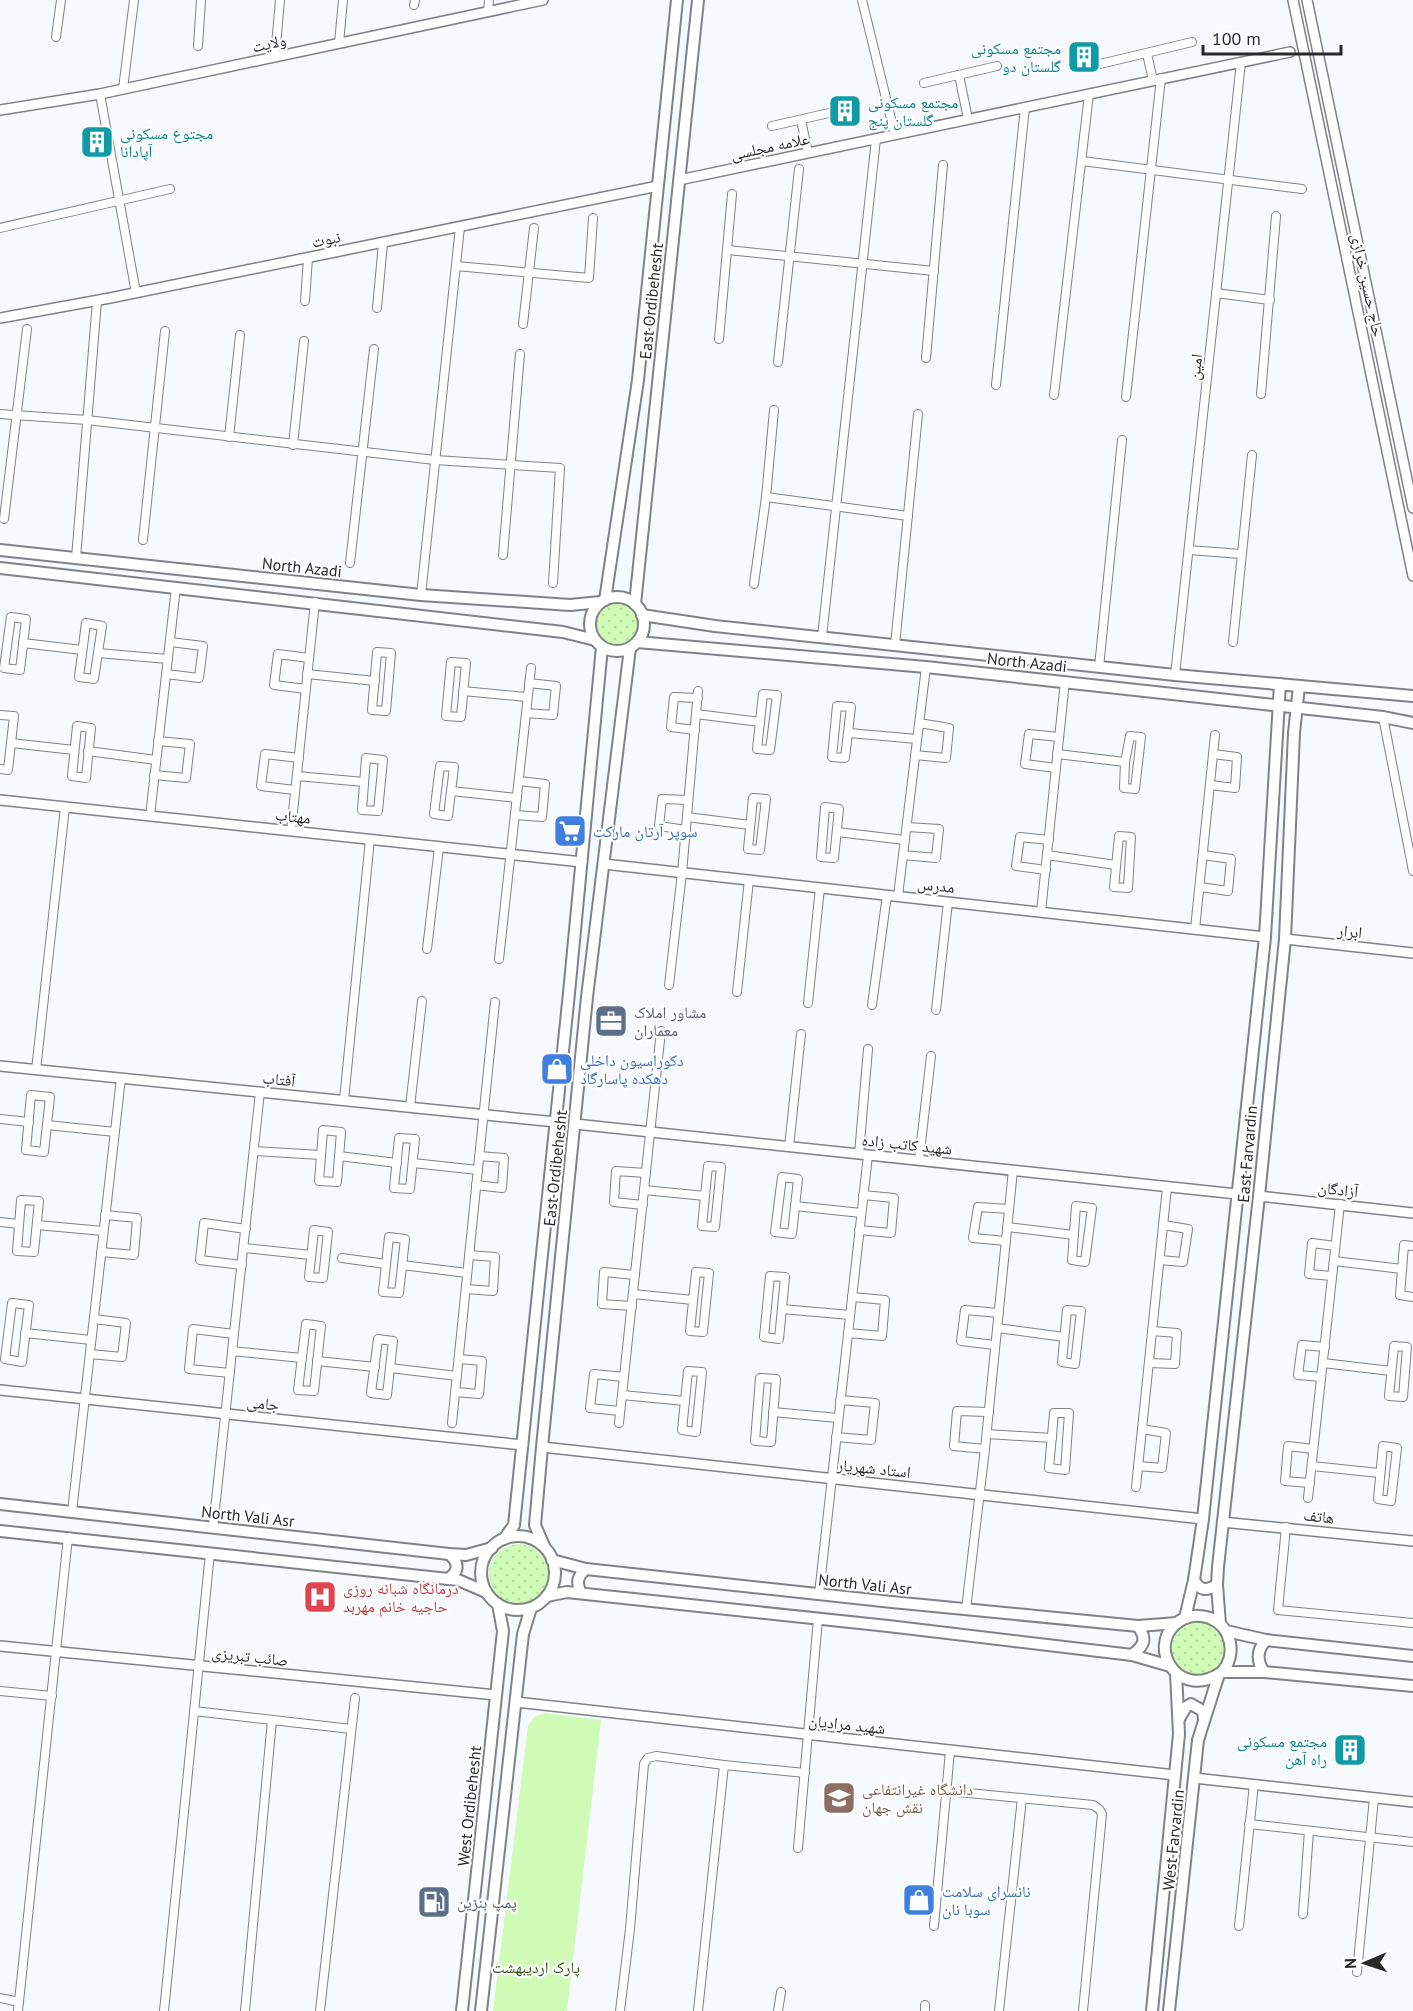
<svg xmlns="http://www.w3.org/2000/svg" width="1413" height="2011" viewBox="0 0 1413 2011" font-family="'PT Sans','Noto Naskh Arabic',sans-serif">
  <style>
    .grass { fill: url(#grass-dots) }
    .park { fill: #d0fbb6 }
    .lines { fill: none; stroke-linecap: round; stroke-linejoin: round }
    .minor-casing { stroke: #808286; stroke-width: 10 }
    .tertiary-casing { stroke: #808286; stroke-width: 12 }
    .secondary-casing { stroke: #808286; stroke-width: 14 }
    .minor { stroke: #fff; stroke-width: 8 }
    .tertiary { stroke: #fff; stroke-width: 9 }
    .secondary { stroke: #fff; stroke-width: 10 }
    .labels { text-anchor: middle; stroke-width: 4.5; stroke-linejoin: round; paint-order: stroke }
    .street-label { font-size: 16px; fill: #28292b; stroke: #fff }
    .culture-label { font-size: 16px; fill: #0d838f; stroke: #fff; text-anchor: end }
    .shop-label { font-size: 16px; fill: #366cbe; stroke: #fff; text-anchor: start }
    .service-label { font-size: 16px; fill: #4e5e75; stroke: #fff; text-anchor: start }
    .health-label { font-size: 16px; fill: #be3a42; stroke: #fff; text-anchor: start }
    .education-label { font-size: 16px; fill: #785e54; stroke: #fff; text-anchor: start }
    .park-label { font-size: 16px; fill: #305116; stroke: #fff }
  </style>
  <defs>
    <pattern id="grass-dots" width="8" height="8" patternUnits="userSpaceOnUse" patternTransform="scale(1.5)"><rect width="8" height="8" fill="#d0fbb6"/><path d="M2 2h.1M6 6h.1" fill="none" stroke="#b3d79d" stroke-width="1.8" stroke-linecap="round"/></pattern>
  </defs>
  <rect width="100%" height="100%" fill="#f6f9fd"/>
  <!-- grass -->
  <g class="grass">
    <circle cx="617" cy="624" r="22"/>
    <circle cx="519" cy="1574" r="30"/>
    <circle cx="1198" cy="1648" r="26"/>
  </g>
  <!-- park -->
  <polygon class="park" points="545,1713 601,1720 567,2011 493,2011 528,1726 534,1717"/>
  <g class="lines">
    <!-- minor casing -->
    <g class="minor-casing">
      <g id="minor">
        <polyline points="862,0 895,135"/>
        <polyline points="414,5 415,0"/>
        <polyline points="488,12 489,0"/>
        <polyline points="56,37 61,0"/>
        <polyline points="339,43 343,0"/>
        <polyline points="198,46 201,0"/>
        <polyline points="1147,54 1153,80"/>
        <polyline points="275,57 280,0"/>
        <polyline points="1100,64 1192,42"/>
        <polyline points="959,75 968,119"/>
        <polyline points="924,83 997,66"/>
        <polyline points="123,89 134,0"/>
        <polyline points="100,94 136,293"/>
        <polyline points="801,120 808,153"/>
        <polyline points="772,126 829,113"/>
        <polyline points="1082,161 1302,189"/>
        <polyline points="0,228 170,189"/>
        <polyline points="728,250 934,271"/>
        <polyline points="456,266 589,278 593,218"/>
        <polyline points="1216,293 1270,300"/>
        <polyline points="305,301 308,258"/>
        <polyline points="377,308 383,243"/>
        <polyline points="523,324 534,228"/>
        <polyline points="719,339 732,194"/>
        <polyline points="926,358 943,165"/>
        <polyline points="778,362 799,169"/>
        <polyline points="996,385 1025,107"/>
        <polyline points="1261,394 1276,216"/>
        <polyline points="1054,395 1089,94"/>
        <polyline points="1126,397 1161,78"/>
        <polyline points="0,414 87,420 435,460 560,468 553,583"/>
        <polyline points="229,437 240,335"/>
        <polyline points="293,445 304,341"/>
        <polyline points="766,497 908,516"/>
        <polyline points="4,519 27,329"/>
        <polyline points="143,540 165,331"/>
        <polyline points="1189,550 1241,554"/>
        <polyline points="503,555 520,354"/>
        <polyline points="76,558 97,301"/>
        <polyline points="350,563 374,349"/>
        <polyline points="754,584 766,497 774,410"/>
        <polyline points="421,595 460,227"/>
        <polygon points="11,617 26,619 20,670 4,668"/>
        <polygon points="86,623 102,626 94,679 79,677"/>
        <polyline points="822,637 876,139"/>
        <polyline points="1233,642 1252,455"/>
        <polyline points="23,643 82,650"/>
        <polyline points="895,645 918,414"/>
        <polygon points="377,652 391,653 386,711 372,710"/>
        <polyline points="98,653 168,659"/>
        <polygon points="451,662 466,663 461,717 446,716"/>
        <polyline points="1099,667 1122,440"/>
        <polyline points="166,674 199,678 203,646 170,642"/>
        <polyline points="307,674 375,681"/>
        <polyline points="1175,675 1241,62"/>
        <polyline points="306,689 274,685 278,654 309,658"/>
        <polyline points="463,691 527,697"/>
        <polygon points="763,694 777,695 770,750 757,749"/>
        <polygon points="837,706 851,707 845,758 832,757"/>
        <polyline points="526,713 553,715 556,686 529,683"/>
        <polyline points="696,714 760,722"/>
        <polyline points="0,715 14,716 8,770 0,769"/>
        <polyline points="1383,717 1413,871"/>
        <polygon points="77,726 91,728 86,778 72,776"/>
        <polyline points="695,730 671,727 674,697 698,698"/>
        <polyline points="849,733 917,739"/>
        <polygon points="1130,736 1141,737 1135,789 1124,788 1125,762"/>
        <polyline points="11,743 74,750"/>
        <polyline points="88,751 156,760"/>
        <polyline points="1057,754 1125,762"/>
        <polyline points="915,755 946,758 949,728 919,723"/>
        <polygon points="366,758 383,760 378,811 362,810"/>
        <polygon points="440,766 454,767 448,816 434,814"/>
        <polyline points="1056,768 1025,764 1029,734 1059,737"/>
        <polyline points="154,775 186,778 190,744 158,741"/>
        <polyline points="297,776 364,782"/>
        <polyline points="1210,785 1235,788 1237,757 1213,754"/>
        <polyline points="295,790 261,786 265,754 299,758"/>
        <polyline points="451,791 517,798"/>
        <polygon points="753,798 766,799 760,850 748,849"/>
        <polygon points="825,807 839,809 834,858 821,857"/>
        <polyline points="515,815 542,817 545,784 519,781"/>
        <polyline points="150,816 176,587"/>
        <polyline points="687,817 750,825"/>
        <polyline points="686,830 659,826 662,799 688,800"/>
        <polyline points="291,831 315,602"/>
        <polyline points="837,832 905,840"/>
        <polygon points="1119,836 1131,837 1128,888 1114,887"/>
        <polyline points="903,855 936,858 939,829 907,827"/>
        <polyline points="1047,855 1116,865"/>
        <polyline points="1046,870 1016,866 1020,837 1049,840"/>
        <polyline points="1200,887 1228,891 1231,859 1203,855"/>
        <polyline points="898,896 926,667"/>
        <polyline points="1041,912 1065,681"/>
        <polyline points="1195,929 1215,735"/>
        <polyline points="427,949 439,847"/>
        <polyline points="499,959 531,668"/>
        <polyline points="669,985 682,873 698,691"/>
        <polyline points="737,992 749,880"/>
        <polyline points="808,1003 820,888"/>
        <polyline points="872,1005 887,895"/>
        <polyline points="936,1010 948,902"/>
        <polyline points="36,1070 65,807"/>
        <polygon points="31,1095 50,1097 44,1152 26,1150"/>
        <polyline points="344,1100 370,839"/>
        <polyline points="410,1107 422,1001"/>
        <polyline points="0,1119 29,1122"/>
        <polyline points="47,1125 115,1132"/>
        <polygon points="323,1130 341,1132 337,1182 319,1181"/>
        <polygon points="399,1138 415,1139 410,1189 394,1188"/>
        <polyline points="789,1147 801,1034"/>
        <polyline points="254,1151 321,1155"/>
        <polyline points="859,1154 868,1049"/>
        <polyline points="339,1156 397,1163"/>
        <polyline points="919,1160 931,1056"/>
        <polyline points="413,1163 478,1170"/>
        <polygon points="708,1166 721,1167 715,1227 702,1226"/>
        <polygon points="782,1177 798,1179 792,1234 775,1232"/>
        <polyline points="476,1185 502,1188 504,1158 479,1156"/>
        <polyline points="644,1190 705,1196"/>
        <polygon points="21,1200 39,1201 34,1252 17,1251"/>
        <polyline points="643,1205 614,1202 616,1171 646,1173"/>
        <polyline points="795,1206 861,1213"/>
        <polygon points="1076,1206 1092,1208 1085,1262 1072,1260"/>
        <polyline points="0,1222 19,1224"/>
        <polyline points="37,1225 103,1231"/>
        <polyline points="1007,1227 1074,1235"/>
        <polygon points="314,1230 328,1232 323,1278 309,1277"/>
        <polyline points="859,1230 891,1233 894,1198 863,1195"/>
        <polygon points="389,1237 405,1239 399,1293 383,1292"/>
        <polyline points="1006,1241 973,1238 978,1207 1009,1209"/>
        <polyline points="1413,1246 1404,1245 1400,1295 1413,1297"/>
        <polyline points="244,1248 311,1255"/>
        <polyline points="101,1252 134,1255 137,1218 105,1215"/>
        <polyline points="342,1258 386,1264"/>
        <polyline points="1160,1260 1183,1262 1188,1229 1163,1225"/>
        <polyline points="1334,1261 1402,1269"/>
        <polyline points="242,1265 200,1260 204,1223 246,1229"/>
        <polyline points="402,1265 467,1273"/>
        <polygon points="696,1272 709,1273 703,1332 690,1331"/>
        <polygon points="770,1276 785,1277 779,1339 764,1337"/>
        <polyline points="1332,1276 1309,1274 1312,1243 1335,1246"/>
        <polyline points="466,1289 493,1291 495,1257 469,1255"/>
        <polyline points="633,1294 693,1300"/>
        <polygon points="12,1303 29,1305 22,1362 5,1359"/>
        <polyline points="632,1306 602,1304 604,1272 635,1275"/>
        <polyline points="782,1309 850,1315"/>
        <polygon points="1067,1310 1081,1311 1075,1364 1062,1362"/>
        <polygon points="306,1324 321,1326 314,1391 298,1390"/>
        <polyline points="997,1328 1064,1337"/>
        <polyline points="25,1333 91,1340"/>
        <polyline points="848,1333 882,1336 885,1300 852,1297"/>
        <polygon points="378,1339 393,1341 387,1395 371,1393"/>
        <polyline points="995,1345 961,1341 965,1310 999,1313"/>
        <polygon points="1394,1346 1407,1347 1403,1397 1389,1396"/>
        <polyline points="232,1351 302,1358"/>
        <polyline points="90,1354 122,1357 126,1323 94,1319"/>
        <polyline points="317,1361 375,1367"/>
        <polyline points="1149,1363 1175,1364 1177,1333 1152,1331"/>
        <polyline points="1323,1363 1391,1371"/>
        <polyline points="390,1368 457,1376"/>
        <polygon points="688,1371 702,1372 696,1432 682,1430"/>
        <polyline points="230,1373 189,1369 193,1329 234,1334"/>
        <polyline points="1321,1377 1298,1375 1302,1345 1325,1347"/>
        <polygon points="760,1378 776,1379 771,1442 755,1441"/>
        <polyline points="455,1392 479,1394 482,1361 459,1359"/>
        <polyline points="622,1395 685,1401"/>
        <polyline points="620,1411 590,1408 594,1374 624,1377"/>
        <polyline points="773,1412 838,1418"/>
        <polygon points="1054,1413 1069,1413 1065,1470 1049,1468"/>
        <polyline points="452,1423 495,1002"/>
        <polyline points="619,1423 661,1031"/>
        <polyline points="987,1434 1052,1438"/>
        <polyline points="836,1437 871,1440 875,1403 840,1400"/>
        <polygon points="1383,1446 1397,1448 1391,1501 1378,1499"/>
        <polyline points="985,1449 954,1446 957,1411 989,1412"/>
        <polyline points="1138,1466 1162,1468 1166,1433 1142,1429"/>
        <polyline points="1312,1466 1379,1473"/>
        <polyline points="1310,1483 1285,1481 1288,1446 1313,1449"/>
        <polyline points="1136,1487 1167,1187"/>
        <polyline points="1308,1498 1340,1204"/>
        <polyline points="72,1512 121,1078"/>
        <polyline points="1286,1527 1278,1610 1413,1623"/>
        <polyline points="213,1528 260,1092"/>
        <polyline points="819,1594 868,1155"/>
        <polyline points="966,1609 985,1449 1013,1170"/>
        <polyline points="0,1691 52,1696"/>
        <polyline points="194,1711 351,1729"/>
        <polyline points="947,1791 1093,1805 1099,1809 1102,1814 1083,2011"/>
        <polyline points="1249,1824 1413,1842"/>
        <polyline points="798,1848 818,1619"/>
        <polyline points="1303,1914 1309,1831"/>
        <polyline points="934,1926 950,1751"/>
        <polyline points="1239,1926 1254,1784"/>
        <polyline points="1357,1972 1374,1798"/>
        <polyline points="0,1998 19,2002"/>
        <polyline points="18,2011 68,1537"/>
        <polyline points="164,2011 210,1553"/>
        <polyline points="245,2011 272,1720"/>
        <polyline points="320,2011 355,1698"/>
        <polyline points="620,2011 630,1929 644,1764 648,1758 656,1756 724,1765 805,1773"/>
        <polyline points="698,2011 724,1765"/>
        <polyline points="778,2011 781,1992"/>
        <polyline points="925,2011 925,2005"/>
        <polyline points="999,2011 1022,1798"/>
      </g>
    </g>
    <!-- tertiary casing -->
    <g class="tertiary-casing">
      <g id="tertiary">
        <polyline points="1293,0 1413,576"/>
        <polyline points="1307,0 1413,508"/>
        <polyline points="0,110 100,94 543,0"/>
        <polyline points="679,180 1290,52"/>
        <polyline points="0,318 110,298 658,186"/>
        <polyline points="0,800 582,862"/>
        <polyline points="604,864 1265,937"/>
        <polyline points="1285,939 1413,953"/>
        <polyline points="0,1066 556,1122"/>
        <polyline points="575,1124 1237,1194"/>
        <polyline points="1259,1196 1413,1213"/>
        <polyline points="0,1390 523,1445"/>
        <polyline points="542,1447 1203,1519"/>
        <polyline points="1222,1522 1413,1541"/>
        <polyline points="0,1646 496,1695"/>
        <polyline points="516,1702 1175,1775"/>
        <polyline points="1194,1778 1413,1802"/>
      </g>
    </g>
    <!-- secondary casing -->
    <g class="secondary-casing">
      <g id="secondary">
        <polyline points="0,550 421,595 570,605 601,602"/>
        <polyline points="0,568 563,632 595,640"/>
        <circle cx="617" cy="624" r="27"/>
        <polyline points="605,600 638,380 677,0"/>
        <polyline points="635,604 698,0"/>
        <polyline points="642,615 715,626 1175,675 1413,696"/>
        <polyline points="637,642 926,667 1383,717 1413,723"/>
        <polyline points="0,1504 449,1554 466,1555 492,1548"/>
        <polyline points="0,1531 458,1580 486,1592"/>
        <circle cx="518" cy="1573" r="37"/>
        <polyline points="504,1539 514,1525 569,993 602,647"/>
        <polyline points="544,1546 535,1525 542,1447 587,997 630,648"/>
        <polyline points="552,1560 586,1569 892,1602 1138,1626 1177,1623"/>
        <path d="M447,1579C459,1573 460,1563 449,1554"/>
        <path d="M1194,1580C1200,1591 1206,1591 1217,1585"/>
        <path d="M581,1593C576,1583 577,1576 586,1569"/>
        <polyline points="547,1596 567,1592 888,1626 1132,1655 1170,1666"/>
        <polyline points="1185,1618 1194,1580 1203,1519 1265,937 1280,684"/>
        <polyline points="1220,1624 1217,1585 1218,1567 1259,1196 1285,939 1294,733 1299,686"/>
        <polyline points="1226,1631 1266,1640 1413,1656"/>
        <path d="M1132,1655C1145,1645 1147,1639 1138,1626"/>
        <polyline points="1222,1672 1264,1672 1413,1686"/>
        <path d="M1264,1672C1256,1660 1257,1650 1266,1640"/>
        <path d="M1219,1674C1175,1701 1143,1640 1183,1619C1191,1615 1201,1615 1210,1618C1232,1627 1237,1655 1222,1672"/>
        <polyline points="1179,1719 1186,1707 1191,1704 1203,1711 1204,1719"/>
        <polyline points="462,2011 503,1631 498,1604"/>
        <polyline points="481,2011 523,1634 531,1608"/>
        <polyline points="1152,2011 1179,1734 1176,1673"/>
        <polyline points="1169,2011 1198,1740 1219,1674"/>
      </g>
    </g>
    <!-- minor -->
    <use href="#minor" class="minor"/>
    <!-- tertiary -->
    <use href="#tertiary" class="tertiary"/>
    <!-- secondary -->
    <use href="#secondary" class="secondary"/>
  </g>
  <!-- icons -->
  <defs>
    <g id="building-square" transform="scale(1.725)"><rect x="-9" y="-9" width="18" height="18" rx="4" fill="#0f9aa8" stroke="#fff"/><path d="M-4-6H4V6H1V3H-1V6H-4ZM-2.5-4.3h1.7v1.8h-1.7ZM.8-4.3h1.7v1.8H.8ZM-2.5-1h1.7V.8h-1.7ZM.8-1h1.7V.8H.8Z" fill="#fff"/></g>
    <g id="supermarket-square" transform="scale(1.725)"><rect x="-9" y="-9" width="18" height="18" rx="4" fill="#3f7fe0" stroke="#fff"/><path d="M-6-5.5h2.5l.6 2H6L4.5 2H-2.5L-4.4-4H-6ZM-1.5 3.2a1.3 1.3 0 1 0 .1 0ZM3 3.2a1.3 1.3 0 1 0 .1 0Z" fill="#fff"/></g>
    <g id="office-square" transform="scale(1.725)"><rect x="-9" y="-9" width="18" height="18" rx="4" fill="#5c6f8a" stroke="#fff"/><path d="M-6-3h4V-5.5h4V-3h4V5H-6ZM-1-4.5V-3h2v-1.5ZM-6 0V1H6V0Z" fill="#fff"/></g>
    <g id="shop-square" transform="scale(1.725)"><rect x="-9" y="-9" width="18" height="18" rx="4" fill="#3f7fe0" stroke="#fff"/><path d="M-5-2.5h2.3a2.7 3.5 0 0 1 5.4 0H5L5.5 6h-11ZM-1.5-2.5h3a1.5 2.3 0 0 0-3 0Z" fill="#fff"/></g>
    <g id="hospital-square" transform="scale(1.725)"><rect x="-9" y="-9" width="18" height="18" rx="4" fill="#e0444e" stroke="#fff"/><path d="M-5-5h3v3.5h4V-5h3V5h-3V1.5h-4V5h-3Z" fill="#fff"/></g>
    <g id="university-square" transform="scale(1.725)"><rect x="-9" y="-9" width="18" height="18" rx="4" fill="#8d6e63" stroke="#fff"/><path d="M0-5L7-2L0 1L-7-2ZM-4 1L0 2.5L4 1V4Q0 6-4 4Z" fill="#fff"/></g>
    <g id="fuel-square" transform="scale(1.725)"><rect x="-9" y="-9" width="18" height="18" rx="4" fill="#5c6f8a" stroke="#fff"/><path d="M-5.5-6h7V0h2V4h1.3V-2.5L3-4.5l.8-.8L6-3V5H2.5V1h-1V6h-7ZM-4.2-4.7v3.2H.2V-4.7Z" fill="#fff"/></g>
  </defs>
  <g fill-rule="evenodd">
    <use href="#building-square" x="1084" y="57"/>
    <use href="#building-square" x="845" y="111"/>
    <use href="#building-square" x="97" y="142"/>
    <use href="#supermarket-square" x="570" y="831"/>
    <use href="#office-square" x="611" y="1021"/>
    <use href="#shop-square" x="557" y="1069"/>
    <use href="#hospital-square" x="320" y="1597"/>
    <use href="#building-square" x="1350" y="1750"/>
    <use href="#university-square" x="839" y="1798"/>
    <use href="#shop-square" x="919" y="1900"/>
    <use href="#fuel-square" x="434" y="1902"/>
  </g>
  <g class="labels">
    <!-- street labels -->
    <g class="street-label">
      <text transform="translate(269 43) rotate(-12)" y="6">ولایت</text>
      <text transform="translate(770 146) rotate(-12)" y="6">علامه مجلسی</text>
      <text transform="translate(326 239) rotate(-12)" y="6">نبوت</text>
      <text transform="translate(1368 285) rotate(78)" y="6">حاج حسین خرازی</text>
      <text transform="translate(651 301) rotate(-84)" y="6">East Ordibehesht</text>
      <text transform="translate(1195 367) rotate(-84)" y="6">امین</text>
      <text transform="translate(302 567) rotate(6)" y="6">North Azadi</text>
      <text transform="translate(1027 662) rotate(6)" y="6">North Azadi</text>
      <text transform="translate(293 816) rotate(6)" y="6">مهتاب</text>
      <text transform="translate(936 885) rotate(6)" y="6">مدرس</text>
      <text transform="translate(1350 931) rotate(6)" y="6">ابرار</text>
      <text transform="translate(279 1079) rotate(6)" y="6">آفتاب</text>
      <text transform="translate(907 1144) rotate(6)" y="6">شهید کاتب زاده</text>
      <text transform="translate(1247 1154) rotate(-85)" y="6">East Farvardin</text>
      <text transform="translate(555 1168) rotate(-84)" y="6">East Ordibehesht</text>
      <text transform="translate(1338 1189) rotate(6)" y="6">آزادگان</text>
      <text transform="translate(263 1403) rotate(6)" y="6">جامی</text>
      <text transform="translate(874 1468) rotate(6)" y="6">استاد شهریار</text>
      <text transform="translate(248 1516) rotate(6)" y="6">North Vali Asr</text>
      <text transform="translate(1319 1516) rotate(6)" y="6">هاتف</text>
      <text transform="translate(865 1584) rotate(6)" y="6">North Vali Asr</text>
      <text transform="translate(250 1656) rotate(6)" y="6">صائب تبریزی</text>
      <text transform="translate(847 1724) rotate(6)" y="6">شهید مرادیان</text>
      <text transform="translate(469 1806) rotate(-84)" y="6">West Ordibehesht</text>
      <text transform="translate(1173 1840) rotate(-84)" y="6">West Farvardin</text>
    </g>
    <!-- culture labels -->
    <g class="culture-label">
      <text x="1061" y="54">مجتمع مسکونی<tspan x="1061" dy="18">گلستان دو</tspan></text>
      <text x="868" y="108" text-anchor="start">مجتمع مسکونی<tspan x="868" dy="18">گلستان پنج</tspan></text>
      <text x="120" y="139" text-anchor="start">مجتوع مسکونی<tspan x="120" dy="18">آپادانا</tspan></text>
      <text x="1327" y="1747">مجتمع مسکونی<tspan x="1327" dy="18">راه آهن</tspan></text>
    </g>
    <!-- shop labels -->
    <g class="shop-label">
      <text x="593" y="837">سوپر آرتان مارکت</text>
      <text x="580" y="1066">دکوراسیون داخلی<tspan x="580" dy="18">دهکده پاسارگاد</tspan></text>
      <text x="942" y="1897">نانسرای سلامت<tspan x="942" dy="18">سوبا نان</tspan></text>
    </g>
    <!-- service labels -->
    <g class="service-label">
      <text x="634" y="1018">مشاور املاک<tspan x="634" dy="18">معماران</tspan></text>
      <text x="457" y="1908">پمپ بنزین</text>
    </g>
    <!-- health labels -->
    <g class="health-label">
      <text x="343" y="1594">درمانگاه شبانه‌ روزی<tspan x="343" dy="18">حاجیه‌ خانم مهربد</tspan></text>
    </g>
    <!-- education labels -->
    <g class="education-label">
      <text x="862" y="1795">دانشگاه غیرانتفاعی<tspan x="862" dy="18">نقش جهان</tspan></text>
    </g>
    <!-- park labels -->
    <g class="park-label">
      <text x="536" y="1973">پارک اردیبهشت</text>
    </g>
  </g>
  <!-- north arrow -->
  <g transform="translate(1365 1963) rotate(268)" stroke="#ffffff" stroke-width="4.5" paint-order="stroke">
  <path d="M0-4.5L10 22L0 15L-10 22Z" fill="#28292b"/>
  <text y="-9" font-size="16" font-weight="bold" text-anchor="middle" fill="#28292b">N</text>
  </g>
  <!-- scale -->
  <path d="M1203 45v9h138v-9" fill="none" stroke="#28292b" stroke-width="3"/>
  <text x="1212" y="45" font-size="18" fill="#28292b" stroke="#ffffff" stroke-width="4.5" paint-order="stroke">100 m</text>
</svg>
